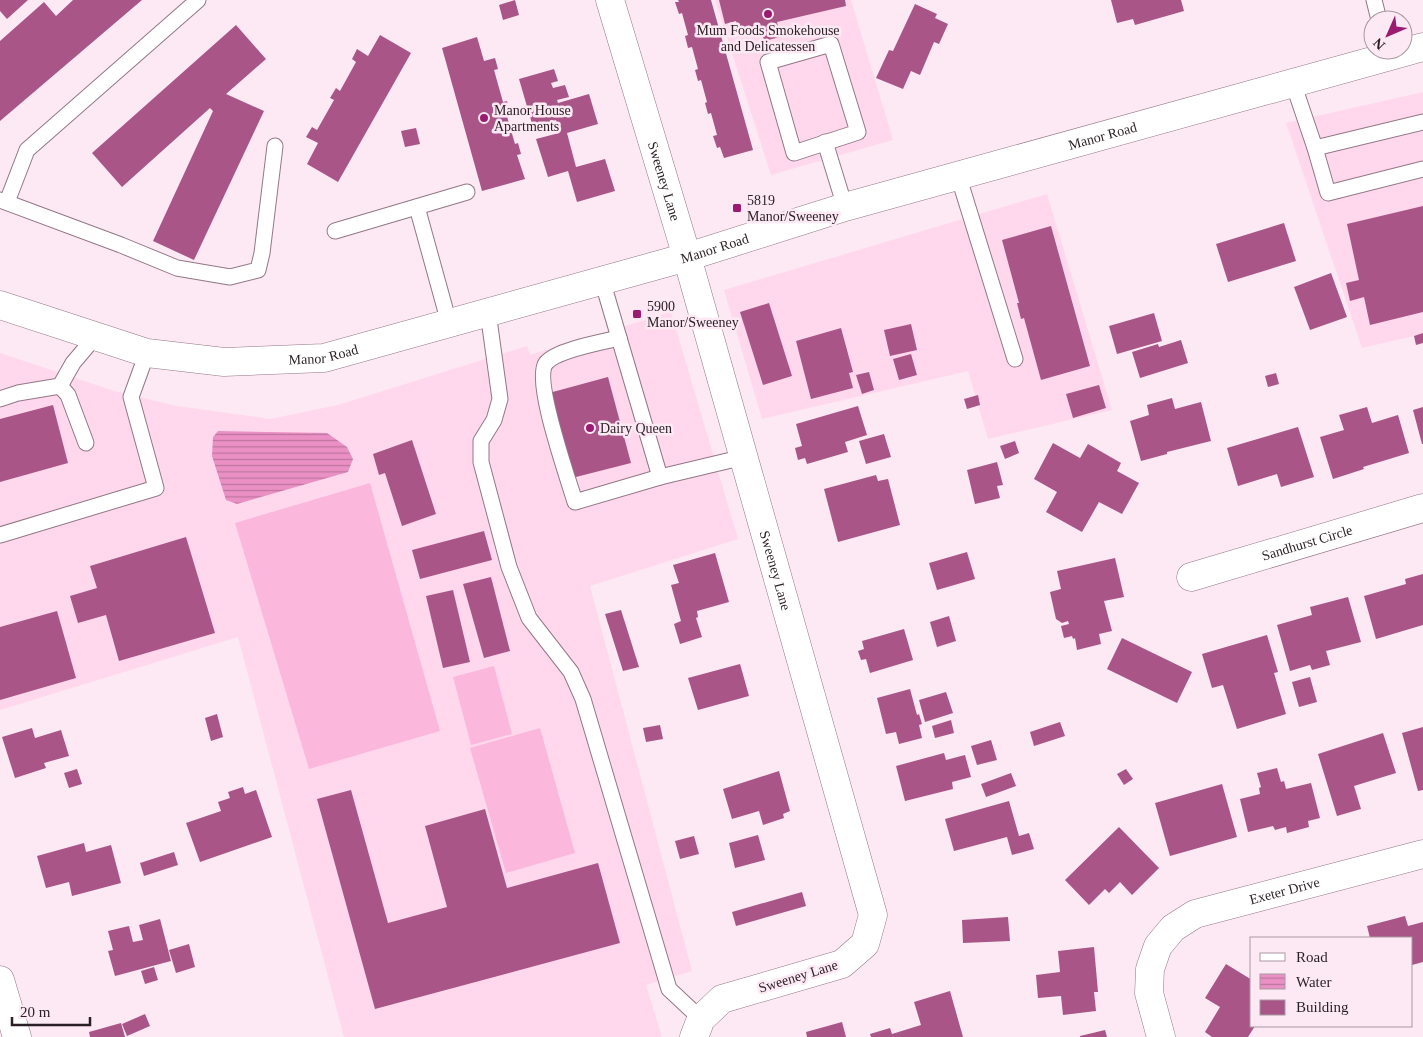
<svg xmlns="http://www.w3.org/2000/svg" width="1423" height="1037" viewBox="0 0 1423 1037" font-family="Georgia,serif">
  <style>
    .built { fill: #ffd8ed }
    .pitch { fill: #fcb7dd }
    .water { fill: url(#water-rules) }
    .building { fill: #a58 }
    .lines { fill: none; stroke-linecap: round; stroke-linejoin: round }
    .lane-casing { stroke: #937786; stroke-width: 17 }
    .street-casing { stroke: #937786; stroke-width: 29 }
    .secondary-casing { stroke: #937786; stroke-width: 29 }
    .lane { stroke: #fff; stroke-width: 15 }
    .street { stroke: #fff; stroke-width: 28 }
    .secondary { stroke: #fff; stroke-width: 28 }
    .poi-dot { fill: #9a1b71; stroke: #fce9f3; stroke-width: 2 }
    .labels { text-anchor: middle; stroke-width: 5; stroke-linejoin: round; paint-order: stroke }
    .poi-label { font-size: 14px; fill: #2a1f25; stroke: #fce9f3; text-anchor: start }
    .street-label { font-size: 14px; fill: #2a1f25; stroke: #fce9f3 }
  </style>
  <defs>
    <pattern id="water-rules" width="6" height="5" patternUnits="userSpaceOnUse" patternTransform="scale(1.25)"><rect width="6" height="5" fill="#ea90c4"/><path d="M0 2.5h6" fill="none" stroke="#be759f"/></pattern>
  </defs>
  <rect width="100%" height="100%" fill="#fce9f3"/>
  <!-- built -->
  <g class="built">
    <polygon points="715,0 851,0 893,140 771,175"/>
    <polygon points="1423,92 1423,334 1362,348 1286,123"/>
    <polygon points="1047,194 1112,410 988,439 968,371 762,419 724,290"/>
    <polygon points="671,312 738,539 590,586 692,971 646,985 662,1037 344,1037 238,637 0,710 0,353 114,391 177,406 270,419 338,405 527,346 530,355"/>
  </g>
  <!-- pitch -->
  <g class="pitch">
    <polygon points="370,483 440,731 309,769 235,523"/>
    <polygon points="494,666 512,734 471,745 453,677"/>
    <polygon points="540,728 575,853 506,873 470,748"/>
  </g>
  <!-- water -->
  <polygon class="water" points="218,431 327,433 347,447 353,459 348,472 237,504 226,500 212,456 213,437"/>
  <!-- building -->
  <g class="building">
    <polygon points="0,0 28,0 7,19 0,11"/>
    <polygon points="73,0 142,0 0,121 0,41 44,2 56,16"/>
    <polygon points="515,0 519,15 503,20 499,5"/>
    <polygon points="678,0 711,0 753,150 724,158 720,147 717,148 713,136 717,135 711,113 708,114 705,103 707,102 701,80 698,81 695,70 698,69 692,47 688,48 685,36 688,35 682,13 679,14 675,2 679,2"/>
    <polygon points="719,0 845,0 846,6 777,22 780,37 764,41 760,26 739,32 736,21 725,24"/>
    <polygon points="1111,0 1181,0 1184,11 1135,25 1133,19 1117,23"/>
    <polygon points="915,4 937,14 935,18 948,24 939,44 934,42 920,75 911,71 903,89 876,78 889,50 893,51"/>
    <polygon points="236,25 266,59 226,94 264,111 194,260 153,241 213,111 210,108 122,187 92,153"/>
    <polygon points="380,35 411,53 338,182 307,164 318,143 306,137 312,127 317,130 334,100 330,98 336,88 340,91 356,62 352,59 357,49 368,56"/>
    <polygon points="477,37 484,61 495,58 498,69 494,70 503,102 507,101 510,112 506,113 515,144 518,143 521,154 517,155 525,179 482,191 442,48"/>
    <polygon points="554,69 558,81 551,83 553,88 565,85 569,97 557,100 558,103 589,94 598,124 567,133 576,167 605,159 615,191 577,202 568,171 548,177 536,139 559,133 556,120 533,127 519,79"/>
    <polygon points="416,128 420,144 405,147 401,131"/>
    <polygon points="1423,206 1423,312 1370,325 1364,297 1350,301 1346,283 1359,280 1347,224"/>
    <polygon points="1284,223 1296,261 1228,282 1216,244"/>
    <polygon points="1051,226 1090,366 1041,380 1024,318 1021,319 1017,303 1019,303 1002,240"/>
    <polygon points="1331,273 1347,317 1310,330 1294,287"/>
    <polygon points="769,303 792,376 763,385 740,312"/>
    <polygon points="1154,313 1162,341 1117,354 1109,326"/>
    <polygon points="911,324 917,350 890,356 884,330"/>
    <polygon points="841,328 853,372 849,373 853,388 811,399 796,341"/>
    <polygon points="1423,333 1423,343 1416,345 1414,336"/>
    <polygon points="1181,340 1188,363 1140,378 1132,352 1158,344 1159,347"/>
    <polygon points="911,354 917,375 899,380 893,359"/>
    <polygon points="869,372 874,390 862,394 856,375"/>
    <polygon points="1276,373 1279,384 1268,387 1265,376"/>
    <polygon points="608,377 631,463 572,478 549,393"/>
    <polygon points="1099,385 1106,408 1073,418 1066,394"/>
    <polygon points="978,395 980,405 967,409 964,399"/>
    <polygon points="1172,398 1175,409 1201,402 1211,441 1167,452 1167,454 1141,461 1130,421 1149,415 1147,405"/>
    <polygon points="53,405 68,463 0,482 0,419"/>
    <polygon points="858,406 867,435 845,442 848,452 807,464 805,458 798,460 795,448 802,446 796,424"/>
    <polygon points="1367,407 1372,423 1398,415 1409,453 1363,467 1364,469 1333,479 1320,437 1344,430 1339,415"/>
    <polygon points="1423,407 1423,444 1422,444 1413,410"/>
    <polygon points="1298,427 1314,477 1281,487 1277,474 1238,486 1227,448"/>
    <polygon points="884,434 891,457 866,464 859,441"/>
    <polygon points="412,440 436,514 402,526 385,473 379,475 373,454"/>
    <polygon points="1015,441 1019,453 1005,459 1000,446"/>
    <polygon points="1053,443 1080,458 1088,444 1121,463 1117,471 1139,483 1122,514 1099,502 1082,532 1046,512 1057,492 1034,479"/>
    <polygon points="997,462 1003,485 997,486 1000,498 975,504 967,470"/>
    <polygon points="876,475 878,481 888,479 900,525 838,542 824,489"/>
    <polygon points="484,531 492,560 420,579 412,550"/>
    <polygon points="186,537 215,633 119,661 106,615 78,623 70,596 97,588 90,566"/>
    <polygon points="967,552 975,579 937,590 929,563"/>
    <polygon points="715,553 729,602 697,611 698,617 696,618 702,637 680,644 674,624 681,621 671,585 679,583 673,565"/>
    <polygon points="1115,558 1124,597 1104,601 1112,631 1099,634 1101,644 1077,650 1075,638 1073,639 1072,636 1064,638 1061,626 1069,624 1068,621 1062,623 1056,619 1050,592 1061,589 1057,571"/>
    <polygon points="1423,574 1423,625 1376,639 1364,596 1406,584 1405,579"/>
    <polygon points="491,577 510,651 484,658 463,584"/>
    <polygon points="453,590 470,662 443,668 426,596"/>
    <polygon points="1348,597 1361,642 1326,651 1330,665 1312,670 1310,665 1290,671 1277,625 1312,615 1310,607"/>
    <polygon points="621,610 639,667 623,671 605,614"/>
    <polygon points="57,611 76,678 0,700 0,627"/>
    <polygon points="949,616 956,641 937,647 930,622"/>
    <polygon points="904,629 913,660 870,673 866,659 861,660 858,651 864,649 862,641"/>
    <polygon points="1267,635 1278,672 1274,673 1286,714 1237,729 1223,685 1212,688 1202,654"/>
    <polygon points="1122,638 1192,672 1177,703 1107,669"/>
    <polygon points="740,664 749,696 698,710 688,678"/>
    <polygon points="1310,677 1317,702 1299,707 1292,682"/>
    <polygon points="910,689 917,715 919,714 922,724 919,725 922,738 899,744 896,732 886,734 877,698"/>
    <polygon points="946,692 953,713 925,722 919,700"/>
    <polygon points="217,714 223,737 211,741 205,718"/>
    <polygon points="951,720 954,733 935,738 932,726"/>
    <polygon points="1060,722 1065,736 1034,746 1030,732"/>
    <polygon points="660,725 663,739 646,742 643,728"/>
    <polygon points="1423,727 1423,790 1418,791 1402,733"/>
    <polygon points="32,728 35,738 61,730 69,756 44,763 46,768 15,778 2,737"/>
    <polygon points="1383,733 1396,773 1354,786 1361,809 1337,816 1318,754"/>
    <polygon points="991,740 997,760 977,765 971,746"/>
    <polygon points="944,753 946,760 965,755 971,777 952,782 953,789 905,801 896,766"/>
    <polygon points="1277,768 1281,782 1284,781 1286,789 1311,783 1320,818 1308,821 1309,827 1287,833 1286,827 1275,830 1273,826 1248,832 1240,799 1260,794 1259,788 1261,787 1257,773"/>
    <polygon points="77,769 82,784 69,788 64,773"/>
    <polygon points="1126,769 1133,779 1124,785 1117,774"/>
    <polygon points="779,771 790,811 783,814 784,818 763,825 759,811 732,819 723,789"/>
    <polygon points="1011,773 1016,786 986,797 981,784"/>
    <polygon points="1222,784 1237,837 1170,856 1155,803"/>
    <polygon points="243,787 245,794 256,790 272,837 200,862 186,823 221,811 218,802 230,798 228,792"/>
    <polygon points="351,790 388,923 447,907 425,826 485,809 507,888 598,863 620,943 375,1009 317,799"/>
    <polygon points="1009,801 1019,836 1029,833 1034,849 1012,855 1007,837 954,851 945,819"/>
    <polygon points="1119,827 1159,868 1132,895 1120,882 1109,893 1105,889 1089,905 1065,880"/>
    <polygon points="758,835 765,860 735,868 729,843"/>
    <polygon points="694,836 699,854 680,859 675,841"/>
    <polygon points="84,843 86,852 111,845 121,883 72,896 69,882 46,888 37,856"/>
    <polygon points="174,852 178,865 144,876 140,863"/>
    <polygon points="802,892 806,906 736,926 732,912"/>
    <polygon points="1405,916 1408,926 1423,922 1423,962 1412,965 1412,938 1370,938 1367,926"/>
    <polygon points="1008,917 1010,941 963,943 962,920"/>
    <polygon points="160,919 171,961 115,976 108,951 113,950 108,931 129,926 133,942 143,940 139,925"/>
    <polygon points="189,944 195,967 176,973 169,950"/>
    <polygon points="1094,947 1098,992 1094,992 1096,1011 1063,1015 1061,996 1038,998 1036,975 1060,972 1058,951"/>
    <polygon points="1226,964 1252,980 1252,1026 1255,1026 1248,1037 1212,1037 1205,1032 1220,1007 1205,998"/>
    <polygon points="154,967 158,980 145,984 141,971"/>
    <polygon points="950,991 963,1037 871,1037 870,1034 890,1028 892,1034 921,1025 914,1002"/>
    <polygon points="145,1014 150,1026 127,1036 122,1024"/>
    <polygon points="842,1022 846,1037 807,1037 806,1032"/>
    <polygon points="121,1023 125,1037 90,1037 89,1032"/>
    <polygon points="1105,1030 1107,1037 1080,1037 1080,1036"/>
  </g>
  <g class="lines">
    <!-- lane casing -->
    <g class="lane-casing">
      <g id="lane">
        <polyline points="1374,0 1379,20"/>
        <polygon points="831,44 858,132 794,153 768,62"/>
        <polyline points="1293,83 1315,148 1328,193 1423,169"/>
        <polyline points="825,142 845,207"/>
        <polyline points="1315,148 1423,122"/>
        <polyline points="958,175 1015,359"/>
        <polyline points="0,200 121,245 177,268 230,277 258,270 262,253 275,146"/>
        <polyline points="7,202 27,150 198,0"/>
        <polyline points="417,207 449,323"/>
        <polyline points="335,231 467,192"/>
        <polyline points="602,280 660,477 744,457"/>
        <polyline points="488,312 500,399 494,420 481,441 481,462 509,567 529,618 571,672 583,699 669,989 701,1019"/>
        <path d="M619,338C602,342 556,350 546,363C533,380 568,478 575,502L660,477"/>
        <polyline points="60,386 68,395 86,443"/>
        <polyline points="0,399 18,393 60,386 73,363 95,337"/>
        <polyline points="0,535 156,488 131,397 147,353"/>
      </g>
    </g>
    <!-- street casing -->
    <g class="street-casing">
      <g id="street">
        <path id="s1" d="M610,0L687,257L873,915L865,944L842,964L722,999L701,1019L694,1037"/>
        <path id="s2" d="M1191,577L1423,508"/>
        <path id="s3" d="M1161,1037L1149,993L1150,969L1158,946L1173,928L1195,914L1423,854"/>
      </g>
    </g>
    <!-- secondary casing -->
    <g class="secondary-casing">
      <g id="secondary">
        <path id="s4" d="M0,305L147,353L224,362L324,358L687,257L845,207L1423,47"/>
        <polyline points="0,980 17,1037"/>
      </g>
    </g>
    <!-- lane -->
    <use href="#lane" class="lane"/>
    <!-- street -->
    <use href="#street" class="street"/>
    <!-- secondary -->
    <use href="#secondary" class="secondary"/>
  </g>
  <!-- markers -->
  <g class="poi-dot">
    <circle cx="768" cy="14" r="5"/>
    <circle cx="484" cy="118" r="5"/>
    <rect x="732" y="203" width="10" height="10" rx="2.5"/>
    <rect x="632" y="309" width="10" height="10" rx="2.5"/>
    <circle cx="590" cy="428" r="5"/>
  </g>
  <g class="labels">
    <!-- poi labels -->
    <g class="poi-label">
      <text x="768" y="35" text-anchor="middle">Mum Foods Smokehouse<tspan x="768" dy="16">and Delicatessen</tspan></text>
      <text x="494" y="115">Manor House<tspan x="494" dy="16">Apartments</tspan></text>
      <text x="747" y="205">5819<tspan x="747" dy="16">Manor/Sweeney</tspan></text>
      <text x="647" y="311">5900<tspan x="647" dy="16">Manor/Sweeney</tspan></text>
      <text x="600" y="433">Dairy Queen</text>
    </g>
    <!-- street labels -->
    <g class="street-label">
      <text dy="5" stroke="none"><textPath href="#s4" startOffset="1142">Manor Road</textPath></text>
      <text dy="5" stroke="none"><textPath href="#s1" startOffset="189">Sweeney Lane</textPath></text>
      <text dy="5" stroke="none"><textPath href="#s4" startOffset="738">Manor Road</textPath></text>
      <text dy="5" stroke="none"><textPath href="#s4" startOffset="332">Manor Road</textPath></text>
      <text dy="5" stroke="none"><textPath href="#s2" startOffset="121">Sandhurst Circle</textPath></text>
      <text dy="5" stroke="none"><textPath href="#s1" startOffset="594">Sweeney Lane</textPath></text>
      <text dy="5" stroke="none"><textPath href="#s3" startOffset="236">Exeter Drive</textPath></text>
      <text transform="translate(798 976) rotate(-17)" y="5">Sweeney Lane</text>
    </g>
  </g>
  <!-- legend -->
  <rect x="1250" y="937" width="162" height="90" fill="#fce9f3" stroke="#a898a1"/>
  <rect x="1260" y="953" width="25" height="8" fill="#ffffff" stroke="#a898a1"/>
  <text x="1296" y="962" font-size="15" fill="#2a1f25">Road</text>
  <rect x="1260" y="974" width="25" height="15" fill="url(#water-rules)" stroke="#a898a1"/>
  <text x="1296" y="987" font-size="15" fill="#2a1f25">Water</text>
  <rect x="1260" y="1000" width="25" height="15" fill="#aa5588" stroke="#a898a1"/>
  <text x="1296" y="1012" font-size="15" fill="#2a1f25">Building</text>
  <!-- north arrow -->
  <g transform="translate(1388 35) rotate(225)"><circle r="24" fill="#fce9f3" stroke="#a898a1"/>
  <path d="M0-4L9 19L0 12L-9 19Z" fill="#9a1b71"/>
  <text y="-8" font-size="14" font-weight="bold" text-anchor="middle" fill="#2a1f25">N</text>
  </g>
  <!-- scale -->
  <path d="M12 1017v8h78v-8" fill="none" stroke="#2a1f25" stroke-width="2.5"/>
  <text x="20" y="1017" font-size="15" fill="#2a1f25" stroke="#fce9f3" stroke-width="4" paint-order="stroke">20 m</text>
</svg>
